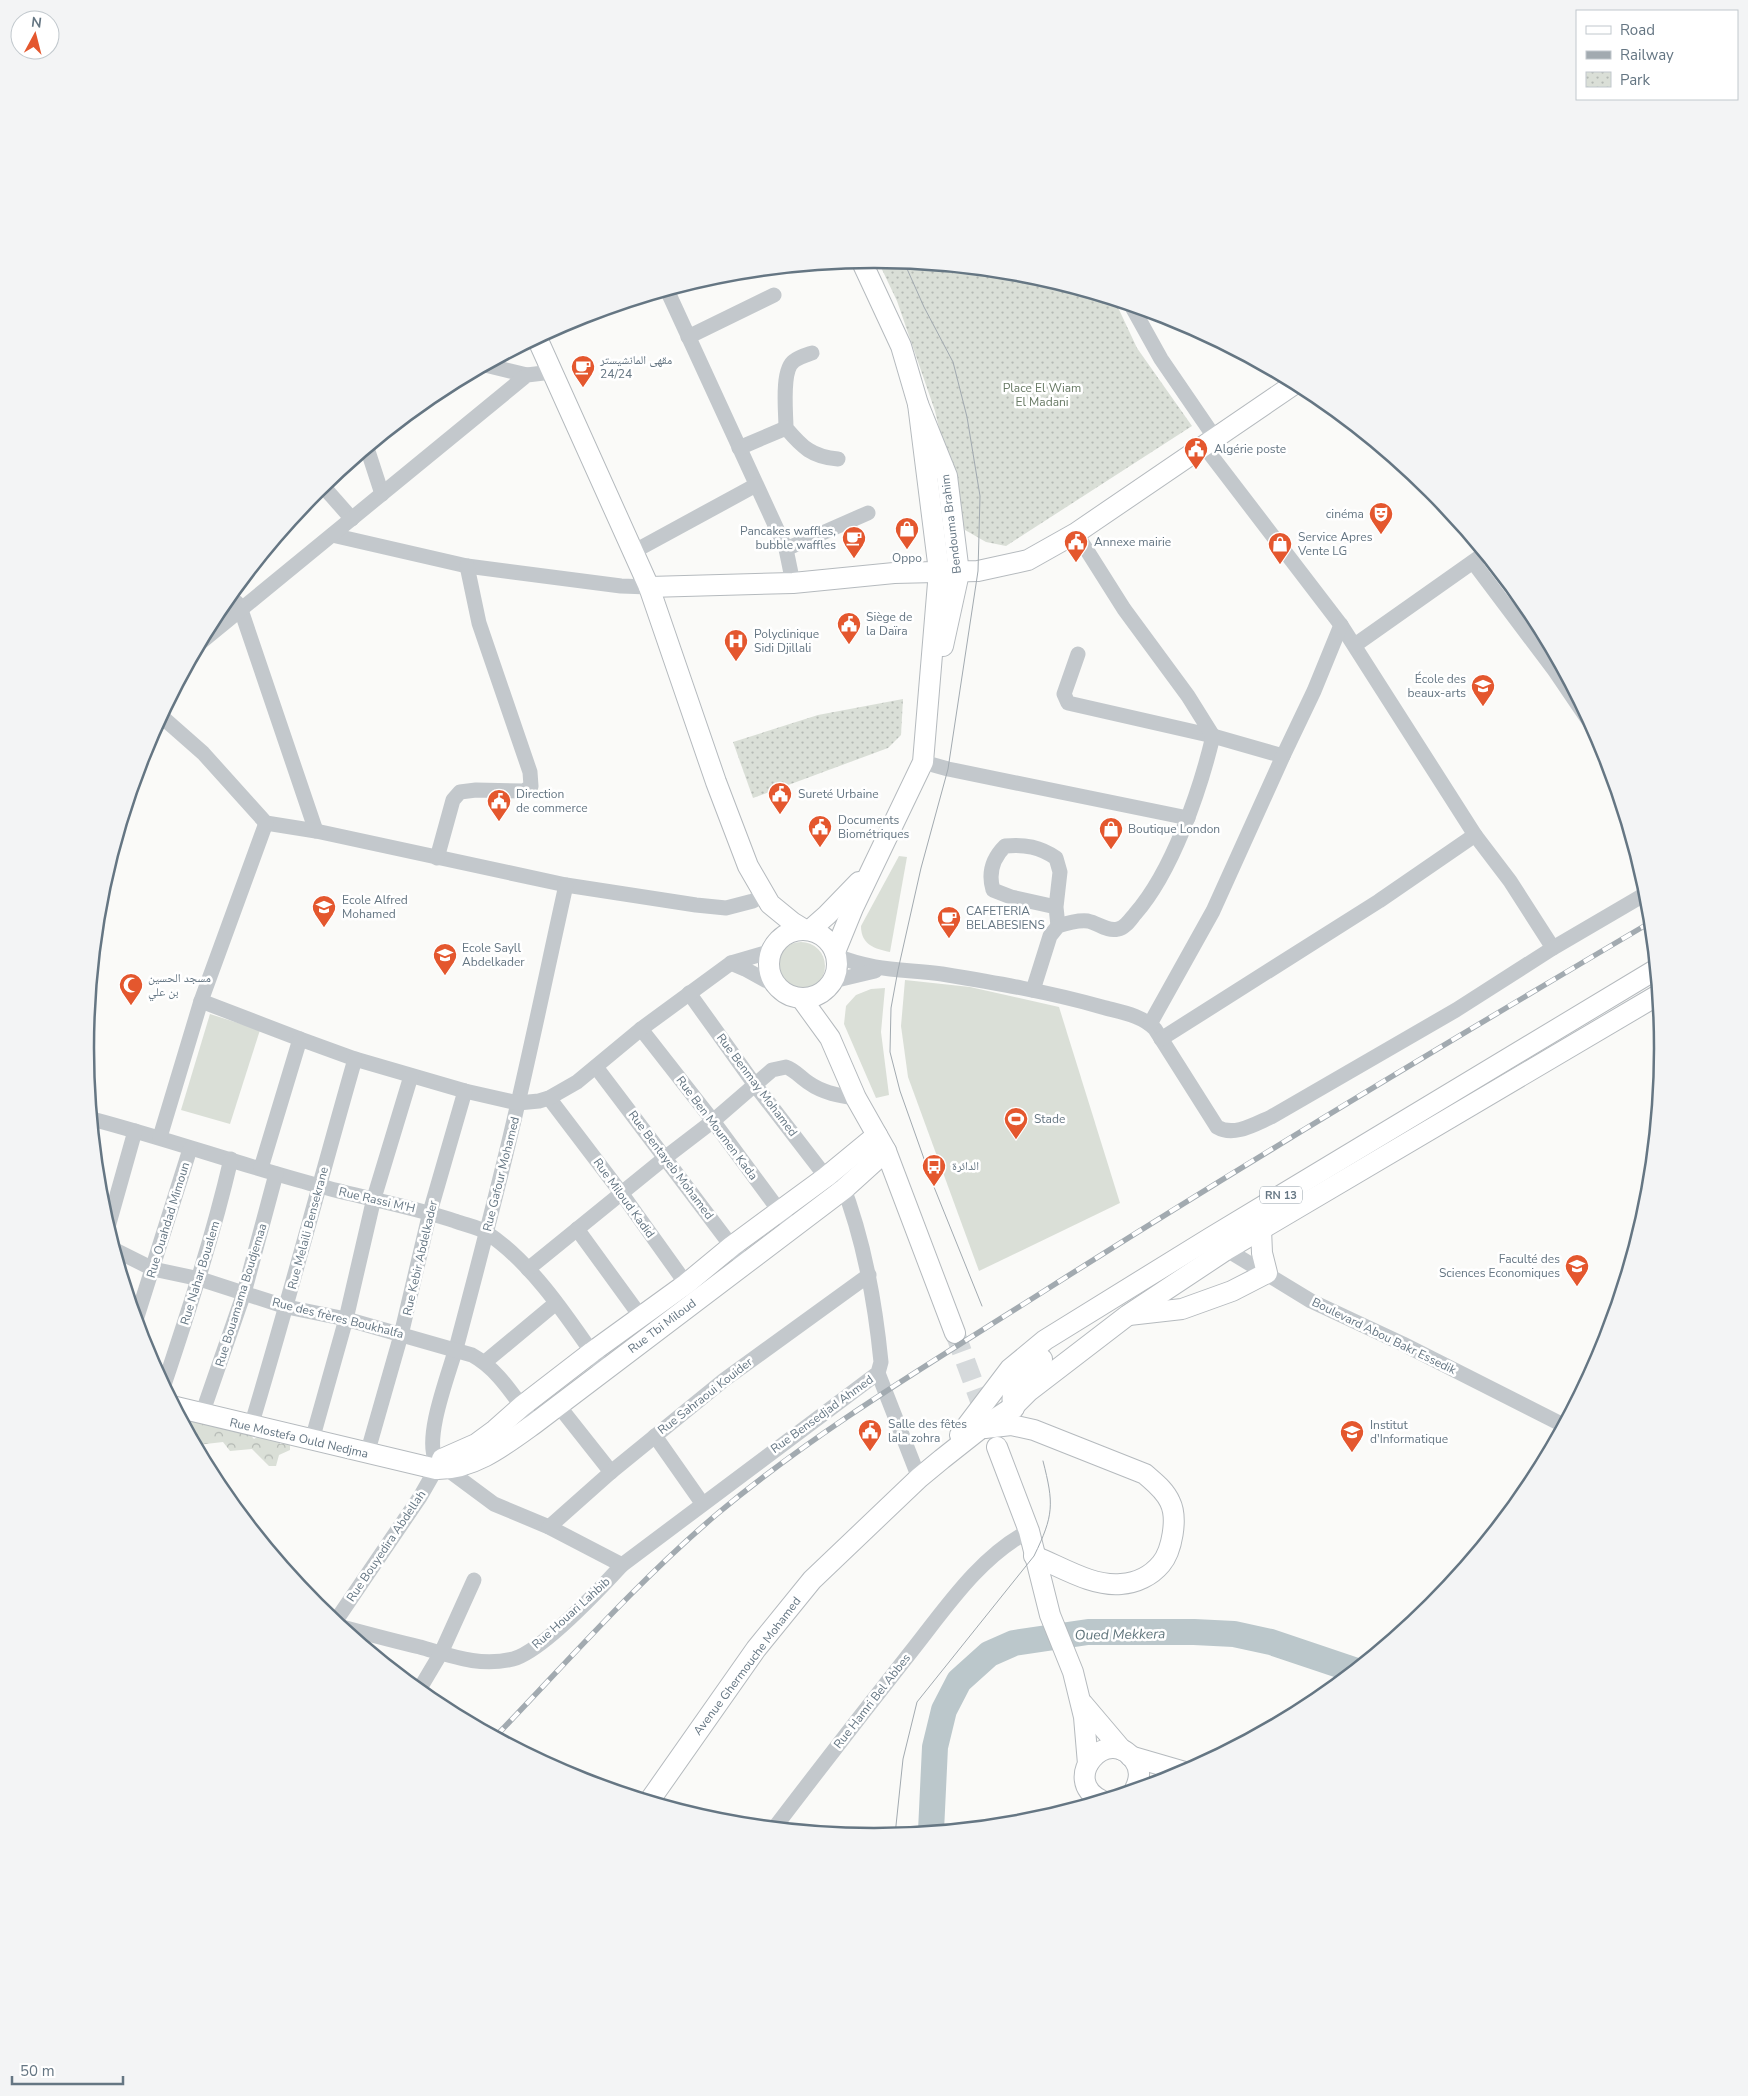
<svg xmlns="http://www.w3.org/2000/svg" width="1748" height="2096" viewBox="0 0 1748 2096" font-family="'Nunito Sans','Noto Naskh Arabic',sans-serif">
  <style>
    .green { fill: #dadfd7 }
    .forest { fill: url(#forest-crowns) }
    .park { fill: url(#park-dots) }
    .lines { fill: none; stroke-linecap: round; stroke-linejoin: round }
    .river { stroke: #bbc7cb; stroke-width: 26 }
    .major-tunnel { stroke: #d5d9db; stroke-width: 20; stroke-dasharray: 20 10; stroke-linecap: butt }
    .major-casing { stroke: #b5babe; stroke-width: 22 }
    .minor { stroke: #c3c8cc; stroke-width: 15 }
    .major { stroke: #fff; stroke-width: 20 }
    .tram { stroke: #a2aab0; stroke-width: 1 }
    .rail-casing { stroke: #a2aab0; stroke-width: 5.5 }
    .rail { stroke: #fff; stroke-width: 4; stroke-dasharray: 11; stroke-linecap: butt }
    .labels { text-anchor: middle; stroke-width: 5; stroke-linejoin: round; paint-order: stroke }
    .shield { fill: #fff; stroke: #939fa8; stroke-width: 1 }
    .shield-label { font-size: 11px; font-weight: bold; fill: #657683 }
    .poi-label { font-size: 12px; fill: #657683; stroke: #fff; text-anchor: start }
    .park-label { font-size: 12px; fill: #687a64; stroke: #fff }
    .street-label { font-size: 12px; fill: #657683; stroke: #fff }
    .water-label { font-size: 14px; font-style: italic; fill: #60757c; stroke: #fff }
    .rim { fill: none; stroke: #657683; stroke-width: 2.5 }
  </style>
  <defs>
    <pattern id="forest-crowns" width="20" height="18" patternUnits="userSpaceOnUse" patternTransform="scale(1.25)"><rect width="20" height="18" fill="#dadfd7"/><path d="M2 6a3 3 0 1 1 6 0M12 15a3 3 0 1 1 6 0" fill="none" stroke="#b4b9b4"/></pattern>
    <pattern id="park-dots" width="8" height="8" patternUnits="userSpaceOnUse" patternTransform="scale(1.25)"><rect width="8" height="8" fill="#dadfd7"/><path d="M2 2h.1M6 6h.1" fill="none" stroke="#b4b9b4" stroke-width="1.8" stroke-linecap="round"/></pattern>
  </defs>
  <rect width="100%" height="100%" fill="#fafaf8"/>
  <!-- green -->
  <g class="green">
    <path d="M899,856L907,857L890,952C875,949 861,945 861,926Z"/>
    <circle cx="801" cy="966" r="24"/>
    <polygon points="905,980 970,987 1059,1007 1120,1203 979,1271 908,1077 901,1026"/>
    <polygon points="885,988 881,1032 889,1095 876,1098 844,1024 846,1006 856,995 871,989"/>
    <polygon points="210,1014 260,1030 230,1124 181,1110"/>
  </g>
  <!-- forest -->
  <polygon class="forest" points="175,1406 245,1429 254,1439 261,1434 277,1438 280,1444 290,1442 290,1450 279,1455 276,1466 269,1466 252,1449 230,1451 223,1442 197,1445"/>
  <!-- park -->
  <g class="park">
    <polygon points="877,259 1028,274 1115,301 1137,348 1192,426 1006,546 986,542 965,530 959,512 935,411 897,301"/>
    <polygon points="903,699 901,735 888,748 753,798 733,742 818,715"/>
  </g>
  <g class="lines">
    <!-- river -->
    <polyline class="river" points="931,1831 935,1747 944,1710 959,1681 989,1654 1014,1643 1088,1632 1194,1632 1234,1634 1271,1642 1354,1670"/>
    <!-- major-tunnel -->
    <polyline class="major-tunnel" points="955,1333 997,1447"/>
    <!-- major casing -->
    <g class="major-casing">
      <g id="major">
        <polyline points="861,260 901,346 918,404 947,476 959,573 943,646"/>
        <polyline points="537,338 649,587 716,782 748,866 770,904 792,922 805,930"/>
        <polyline points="649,587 793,583 894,573 978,571 1028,560 1076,533 1296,383"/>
        <circle cx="803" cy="964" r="34"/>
        <polyline points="810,930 827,915 859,882"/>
        <polyline points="835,952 853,908 923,762 939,571 918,404"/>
        <polyline points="801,998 830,1038 856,1098 886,1151 955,1333"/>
        <polyline points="1129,1315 1182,1309 1232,1291 1267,1273 1262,1253 1261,1229"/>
        <path d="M176,1407L436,1469C473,1470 505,1445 534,1424L844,1189L886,1151"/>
        <path d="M1014,1408C1007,1387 1026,1371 1042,1359"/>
        <path d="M985,1428L1011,1425L1034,1430L1145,1474C1154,1482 1165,1490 1170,1502C1178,1518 1172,1551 1161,1564C1151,1576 1136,1583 1121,1584C1092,1587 1060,1566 1034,1556"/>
        <polyline points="960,1435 1010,1369 1045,1340 1210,1238 1655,970"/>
        <polyline points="997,1447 1029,1531 1050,1615 1073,1672 1084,1717 1088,1764"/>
        <polyline points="442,1459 476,1444 495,1430 522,1406 592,1352 686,1284 732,1246 826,1177 877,1135"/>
        <polyline points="1083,1704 1122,1750"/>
        <polyline points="1130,1756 1185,1772"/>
        <polyline points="650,1800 756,1649 812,1580 919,1478 942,1459 980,1429 1013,1407 1029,1391 1128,1315 1226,1250 1658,995"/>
        <path d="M1101,1800C1059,1779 1108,1724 1134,1760C1141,1769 1140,1779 1135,1789"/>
      </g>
    </g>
    <!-- minor -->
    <g class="minor">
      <polyline points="667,290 786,549 793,583"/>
      <polyline points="1131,305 1161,359 1215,438"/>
      <polyline points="688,337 774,295"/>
      <path d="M812,353C806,355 799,357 794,361C781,370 786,413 786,428C802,447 812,457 838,459"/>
      <polyline points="485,365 527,375"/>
      <polyline points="1204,446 1341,625 1475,835 1510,881 1553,948"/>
      <polyline points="367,448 382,494"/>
      <polyline points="739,448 786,428"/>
      <polyline points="322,485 352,519"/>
      <polyline points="332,535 467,566 621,586 649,587"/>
      <polyline points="786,549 868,513"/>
      <polyline points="633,552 756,485"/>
      <polyline points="1473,562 1555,671 1593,727"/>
      <polyline points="229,596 237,603 241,610 316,831"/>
      <polyline points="200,643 527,375 552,372"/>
      <polyline points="1355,645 1484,554"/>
      <polyline points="1078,654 1064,694 1068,703 1213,736 1283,756"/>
      <polyline points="161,716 203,753 266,823 316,831 566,885 696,905 726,908 753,901 764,894"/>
      <polyline points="923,762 948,769 1188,818"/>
      <polyline points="437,858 453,800 460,792 476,790 524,791 531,786 530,772 479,623 467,566"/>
      <path d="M566,885C550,957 535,1030 518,1103C500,1182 479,1262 458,1341C451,1369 423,1436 436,1461L494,1504L549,1527L622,1565"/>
      <path d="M1056,907L1011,897L993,890C988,873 993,858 1005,846C1025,844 1040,847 1056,858L1060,872L1056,907L1058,926"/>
      <polyline points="772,951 731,963 745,969 778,987"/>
      <path d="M837,956C874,971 903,969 942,974C996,983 1050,992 1102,1007C1120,1012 1142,1015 1155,1029L1217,1127C1234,1137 1255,1124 1271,1117L1456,1010L1553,948L1647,893"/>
      <polyline points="833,981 875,971"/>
      <path d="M1033,990L1050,936L1058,926C1067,923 1079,920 1088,921C1098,923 1107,932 1118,929C1125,928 1130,920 1135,914C1172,872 1200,791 1213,736L1188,696L1124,609L1076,533"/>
      <polyline points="689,993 755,1085 826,1177"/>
      <polyline points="201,1001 300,1039"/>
      <polyline points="1150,1024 1213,911 1283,756 1314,691 1341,625"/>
      <polyline points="641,1029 713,1121 792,1228"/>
      <polyline points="1161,1039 1379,901 1475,835"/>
      <polyline points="596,1067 745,1264"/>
      <polyline points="549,1098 622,1194 692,1292"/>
      <path d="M92,1119C168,1139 241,1165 316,1185C363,1198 410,1206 455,1221C465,1225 479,1227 487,1233C534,1264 572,1324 604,1370"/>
      <polyline points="160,1137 201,1001 266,823"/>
      <polyline points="261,1168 300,1039 355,1059 465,1091 518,1103 539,1101 549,1098 577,1082 641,1029 731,963"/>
      <polyline points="108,1227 135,1131"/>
      <polyline points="577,1229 641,1317"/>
      <polyline points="1219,1245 1311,1301 1403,1344 1563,1425"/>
      <path d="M115,1250L153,1269L200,1279L287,1307L346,1319L472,1355C496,1368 511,1392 528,1415"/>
      <path d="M528,1269L666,1157L713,1121L772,1070L786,1067C795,1070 801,1078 809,1083C823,1093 840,1096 856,1098"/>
      <polyline points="136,1320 190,1149"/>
      <polyline points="485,1362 556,1303"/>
      <polyline points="878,1373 919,1478"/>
      <path d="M164,1385C189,1310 213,1236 231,1159"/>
      <polyline points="558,1405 611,1472"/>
      <polyline points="202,1414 244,1293 276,1174"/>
      <path d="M251,1426C288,1304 320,1181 355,1059"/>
      <polyline points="655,1436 702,1503"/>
      <polyline points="312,1440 346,1319 374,1198 411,1076"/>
      <polyline points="367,1454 401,1335 430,1212 465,1091"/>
      <polyline points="549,1527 611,1472 724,1380 869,1275"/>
      <polyline points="335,1622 420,1497 436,1469"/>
      <path d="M342,1627C368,1634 394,1641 420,1647C452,1656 479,1667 513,1659C541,1652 601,1588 622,1565L878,1373L881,1362C875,1301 864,1239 841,1181"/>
      <polyline points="419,1690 441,1653 474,1580"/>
      <path d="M775,1827C820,1768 865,1710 910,1653C945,1609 979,1557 1029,1531"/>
    </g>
    <!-- major -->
    <use href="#major" class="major"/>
    <!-- tram -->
    <g class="tram">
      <polyline points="904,262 924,307 953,362 967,417 980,496 978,571 948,769 921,868 898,970 891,1008 890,1052 900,1091 934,1187 982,1306"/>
      <path d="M895,1835L903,1759L917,1702L1034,1556C1054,1515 1054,1504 1043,1461"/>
    </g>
    <!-- rail casing -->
    <g class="rail-casing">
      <path id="rail" d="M496,1736C568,1661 637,1582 717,1514C817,1430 931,1363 1041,1293C1242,1165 1446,1043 1651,922"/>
    </g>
    <!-- rail -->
    <use href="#rail" class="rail"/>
  </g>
  <!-- icons -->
  <defs>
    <g id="cafe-pin" transform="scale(1.25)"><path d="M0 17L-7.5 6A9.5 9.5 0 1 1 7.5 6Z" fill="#e4572e" stroke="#fff"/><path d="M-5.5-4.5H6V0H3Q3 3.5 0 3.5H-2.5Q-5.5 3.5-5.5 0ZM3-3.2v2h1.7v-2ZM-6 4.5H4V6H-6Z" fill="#fff"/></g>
    <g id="civic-pin" transform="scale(1.25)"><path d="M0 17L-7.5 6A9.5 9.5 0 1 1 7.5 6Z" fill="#e4572e" stroke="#fff"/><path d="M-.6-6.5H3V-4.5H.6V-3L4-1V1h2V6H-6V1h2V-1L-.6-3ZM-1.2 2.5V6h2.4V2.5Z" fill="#fff"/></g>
    <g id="theatre-pin" transform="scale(1.25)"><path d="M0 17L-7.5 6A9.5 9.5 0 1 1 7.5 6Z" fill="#e4572e" stroke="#fff"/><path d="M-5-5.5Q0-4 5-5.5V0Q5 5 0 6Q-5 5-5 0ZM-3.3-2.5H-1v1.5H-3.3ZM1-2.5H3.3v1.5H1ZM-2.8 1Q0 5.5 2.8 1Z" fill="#fff"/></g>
    <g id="shop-pin" transform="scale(1.25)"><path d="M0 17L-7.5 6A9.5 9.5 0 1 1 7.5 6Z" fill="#e4572e" stroke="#fff"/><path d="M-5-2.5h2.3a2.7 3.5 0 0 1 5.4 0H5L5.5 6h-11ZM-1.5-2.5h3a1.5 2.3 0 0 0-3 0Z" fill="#fff"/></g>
    <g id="hospital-pin" transform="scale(1.25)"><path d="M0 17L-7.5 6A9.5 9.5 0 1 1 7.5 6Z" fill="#e4572e" stroke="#fff"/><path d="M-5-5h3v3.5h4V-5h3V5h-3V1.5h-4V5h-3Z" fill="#fff"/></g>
    <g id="university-pin" transform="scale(1.25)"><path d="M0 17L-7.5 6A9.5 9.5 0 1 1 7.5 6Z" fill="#e4572e" stroke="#fff"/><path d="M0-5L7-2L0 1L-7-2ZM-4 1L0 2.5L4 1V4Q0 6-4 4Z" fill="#fff"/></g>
    <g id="school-pin" transform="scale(1.25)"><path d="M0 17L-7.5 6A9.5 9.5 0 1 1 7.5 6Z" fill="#e4572e" stroke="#fff"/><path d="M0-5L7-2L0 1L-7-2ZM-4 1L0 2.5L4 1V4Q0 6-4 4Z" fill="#fff"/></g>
    <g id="mosque-pin" transform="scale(1.25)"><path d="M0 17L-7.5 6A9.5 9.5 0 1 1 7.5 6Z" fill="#e4572e" stroke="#fff"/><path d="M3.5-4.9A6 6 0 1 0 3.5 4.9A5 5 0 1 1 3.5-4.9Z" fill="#fff"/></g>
    <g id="stadium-pin" transform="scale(1.25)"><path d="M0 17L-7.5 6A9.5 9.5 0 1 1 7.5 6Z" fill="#e4572e" stroke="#fff"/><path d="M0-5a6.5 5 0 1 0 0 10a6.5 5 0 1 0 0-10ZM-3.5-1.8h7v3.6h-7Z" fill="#fff"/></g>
    <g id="bus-pin" transform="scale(1.25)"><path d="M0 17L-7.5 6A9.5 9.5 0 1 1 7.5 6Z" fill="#e4572e" stroke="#fff"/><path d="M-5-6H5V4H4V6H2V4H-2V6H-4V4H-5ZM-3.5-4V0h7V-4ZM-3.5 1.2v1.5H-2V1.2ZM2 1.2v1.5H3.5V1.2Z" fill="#fff"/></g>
  </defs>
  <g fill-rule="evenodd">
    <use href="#cafe-pin" x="583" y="367"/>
    <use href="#civic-pin" x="1196" y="449"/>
    <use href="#theatre-pin" x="1381" y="514"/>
    <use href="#shop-pin" x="907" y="529"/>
    <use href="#cafe-pin" x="854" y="538"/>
    <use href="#civic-pin" x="1076" y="542"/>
    <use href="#shop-pin" x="1280" y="544"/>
    <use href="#civic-pin" x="849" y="624"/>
    <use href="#hospital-pin" x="736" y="641"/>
    <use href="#university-pin" x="1483" y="686"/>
    <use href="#civic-pin" x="780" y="794"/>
    <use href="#civic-pin" x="499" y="801"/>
    <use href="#civic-pin" x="820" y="827"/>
    <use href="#shop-pin" x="1111" y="829"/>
    <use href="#school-pin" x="324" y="907"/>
    <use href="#cafe-pin" x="949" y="918"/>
    <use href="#school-pin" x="445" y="955"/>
    <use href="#mosque-pin" x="131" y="985"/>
    <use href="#stadium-pin" x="1016" y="1119"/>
    <use href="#bus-pin" x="934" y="1166"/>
    <use href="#university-pin" x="1577" y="1266"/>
    <use href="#civic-pin" x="870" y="1431"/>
    <use href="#university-pin" x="1352" y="1432"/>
  </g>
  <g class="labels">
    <!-- shield labels -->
    <rect class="shield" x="1260" y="1186.5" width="42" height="17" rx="4"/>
    <g class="shield-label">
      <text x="1281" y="1199">RN 13</text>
    </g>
    <!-- poi labels -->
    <g class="poi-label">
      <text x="600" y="364">مقهى المانشيستر<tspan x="600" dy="14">24/24</tspan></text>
      <text x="1214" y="453">Algérie poste</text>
      <text x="1364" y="518" text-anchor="end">cinéma</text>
      <text x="836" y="535" text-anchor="end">Pancakes waffles,<tspan x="836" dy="14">bubble waffles</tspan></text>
      <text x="1298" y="541">Service Apres<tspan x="1298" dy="14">Vente LG</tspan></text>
      <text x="1094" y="546">Annexe mairie</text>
      <text x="907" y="562" text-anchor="middle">Oppo</text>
      <text x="866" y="621">Siège de<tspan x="866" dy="14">la Daïra</tspan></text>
      <text x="754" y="638">Polyclinique<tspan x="754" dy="14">Sidi Djillali</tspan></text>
      <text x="1466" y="683" text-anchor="end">École des<tspan x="1466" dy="14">beaux-arts</tspan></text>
      <text x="516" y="798">Direction<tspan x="516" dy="14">de commerce</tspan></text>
      <text x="798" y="798">Sureté Urbaine</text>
      <text x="838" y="824">Documents<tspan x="838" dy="14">Biométriques</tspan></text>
      <text x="1128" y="833">Boutique London</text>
      <text x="342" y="904">Ecole Alfred<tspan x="342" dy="14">Mohamed</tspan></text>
      <text x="966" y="915">CAFETERIA<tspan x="966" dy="14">BELABESIENS</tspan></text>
      <text x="462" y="952">Ecole Sayll<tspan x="462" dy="14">Abdelkader</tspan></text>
      <text x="148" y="982">مسجد الحسين<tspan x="148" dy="14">بن علي</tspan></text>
      <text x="1034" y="1123">Stade</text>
      <text x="952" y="1170">الدائرة</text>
      <text x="1560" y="1263" text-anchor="end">Faculté des<tspan x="1560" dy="14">Sciences Economiques</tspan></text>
      <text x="888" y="1428">Salle des fêtes<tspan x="888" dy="14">lala zohra</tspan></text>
      <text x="1370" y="1429">Institut<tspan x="1370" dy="14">d'Informatique</tspan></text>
    </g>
    <!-- park labels -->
    <g class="park-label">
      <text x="1042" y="392">Place El Wiam<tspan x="1042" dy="14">El Madani</tspan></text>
    </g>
    <!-- street labels -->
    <g class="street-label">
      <text transform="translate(951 524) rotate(-97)" y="4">Bendouma Brahim</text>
      <text transform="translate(757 1085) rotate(53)" y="4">Rue Benmay Mohamed</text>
      <text transform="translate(717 1128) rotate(53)" y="4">Rue Ben Moumen Kada</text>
      <text transform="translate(671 1165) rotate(53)" y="4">Rue Bentayeb Mohamed</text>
      <text transform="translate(501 1174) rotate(-76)" y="4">Rue Gafour Mohamed</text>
      <text transform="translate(624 1198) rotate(54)" y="4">Rue Miloud Kadid</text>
      <text transform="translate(377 1200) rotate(13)" y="4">Rue Rassi M'H</text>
      <text transform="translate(168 1220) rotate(-73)" y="4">Rue Ouahdad Mimoun</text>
      <text transform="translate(308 1228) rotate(-75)" y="4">Rue Melaili Bensekrane</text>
      <text transform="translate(420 1258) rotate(-77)" y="4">Rue Kebir Abdelkader</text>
      <text transform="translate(200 1273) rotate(-73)" y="4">Rue Nahar Boualem</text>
      <text transform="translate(241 1295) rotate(-73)" y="4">Rue Bouamama Boudjemaa</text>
      <text transform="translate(338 1318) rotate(14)" y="4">Rue des frères Boukhalfa</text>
      <text transform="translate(662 1326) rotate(-37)" y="4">Rue Tbi Miloud</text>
      <text transform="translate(1384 1336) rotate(26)" y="4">Boulevard Abou Bakr Essedik</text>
      <text transform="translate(705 1396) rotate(-38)" y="4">Rue Sahraoui Kouider</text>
      <text transform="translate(822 1414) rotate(-36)" y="4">Rue Bensedjad Ahmed</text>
      <text transform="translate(299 1438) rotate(13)" y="4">Rue Mostefa Ould Nedjma</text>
      <text transform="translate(386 1546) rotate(-56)" y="4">Rue Bouyedira Abdellah</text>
      <text transform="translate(571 1613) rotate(-42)" y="4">Rue Houari Lahbib</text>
      <text transform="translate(747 1666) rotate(-53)" y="4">Avenue Ghermouche Mohamed</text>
      <text transform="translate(872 1701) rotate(-52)" y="4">Rue Hamri Bel Abbes</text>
    </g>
    <!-- water labels -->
    <g class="water-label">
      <text transform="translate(1120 1634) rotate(-1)" y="5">Oued Mekkera</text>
    </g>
  </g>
  <!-- crop -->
  <path d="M0 0H1748V2096H0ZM94 1048a780 780 0 1 1 1560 0a780 780 0 1 1-1560 0Z" fill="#f3f4f5" fill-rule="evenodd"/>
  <path class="rim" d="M94 1048a780 780 0 1 1 1560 0a780 780 0 1 1-1560 0Z"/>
  <!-- legend -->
  <rect x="1576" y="10" width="162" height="90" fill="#ffffff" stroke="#c1c8cd"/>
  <rect x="1586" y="26" width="25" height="8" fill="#ffffff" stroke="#c1c8cd"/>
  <text x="1620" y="35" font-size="15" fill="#657683">Road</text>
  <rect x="1586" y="51" width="25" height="8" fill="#a2aab0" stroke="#c1c8cd"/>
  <text x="1620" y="60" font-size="15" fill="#657683">Railway</text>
  <rect x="1586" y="72" width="25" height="15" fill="url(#park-dots)" stroke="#c1c8cd"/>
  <text x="1620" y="85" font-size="15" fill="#657683">Park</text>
  <!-- north arrow -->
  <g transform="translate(35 35) rotate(7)"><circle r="24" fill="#ffffff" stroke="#c1c8cd"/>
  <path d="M0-4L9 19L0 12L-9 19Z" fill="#e4572e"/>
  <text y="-8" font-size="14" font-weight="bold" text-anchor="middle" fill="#657683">N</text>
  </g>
  <!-- scale -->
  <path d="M12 2076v8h111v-8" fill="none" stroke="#657683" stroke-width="2.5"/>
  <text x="20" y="2076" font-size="15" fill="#657683" stroke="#ffffff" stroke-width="4" paint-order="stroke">50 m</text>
</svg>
